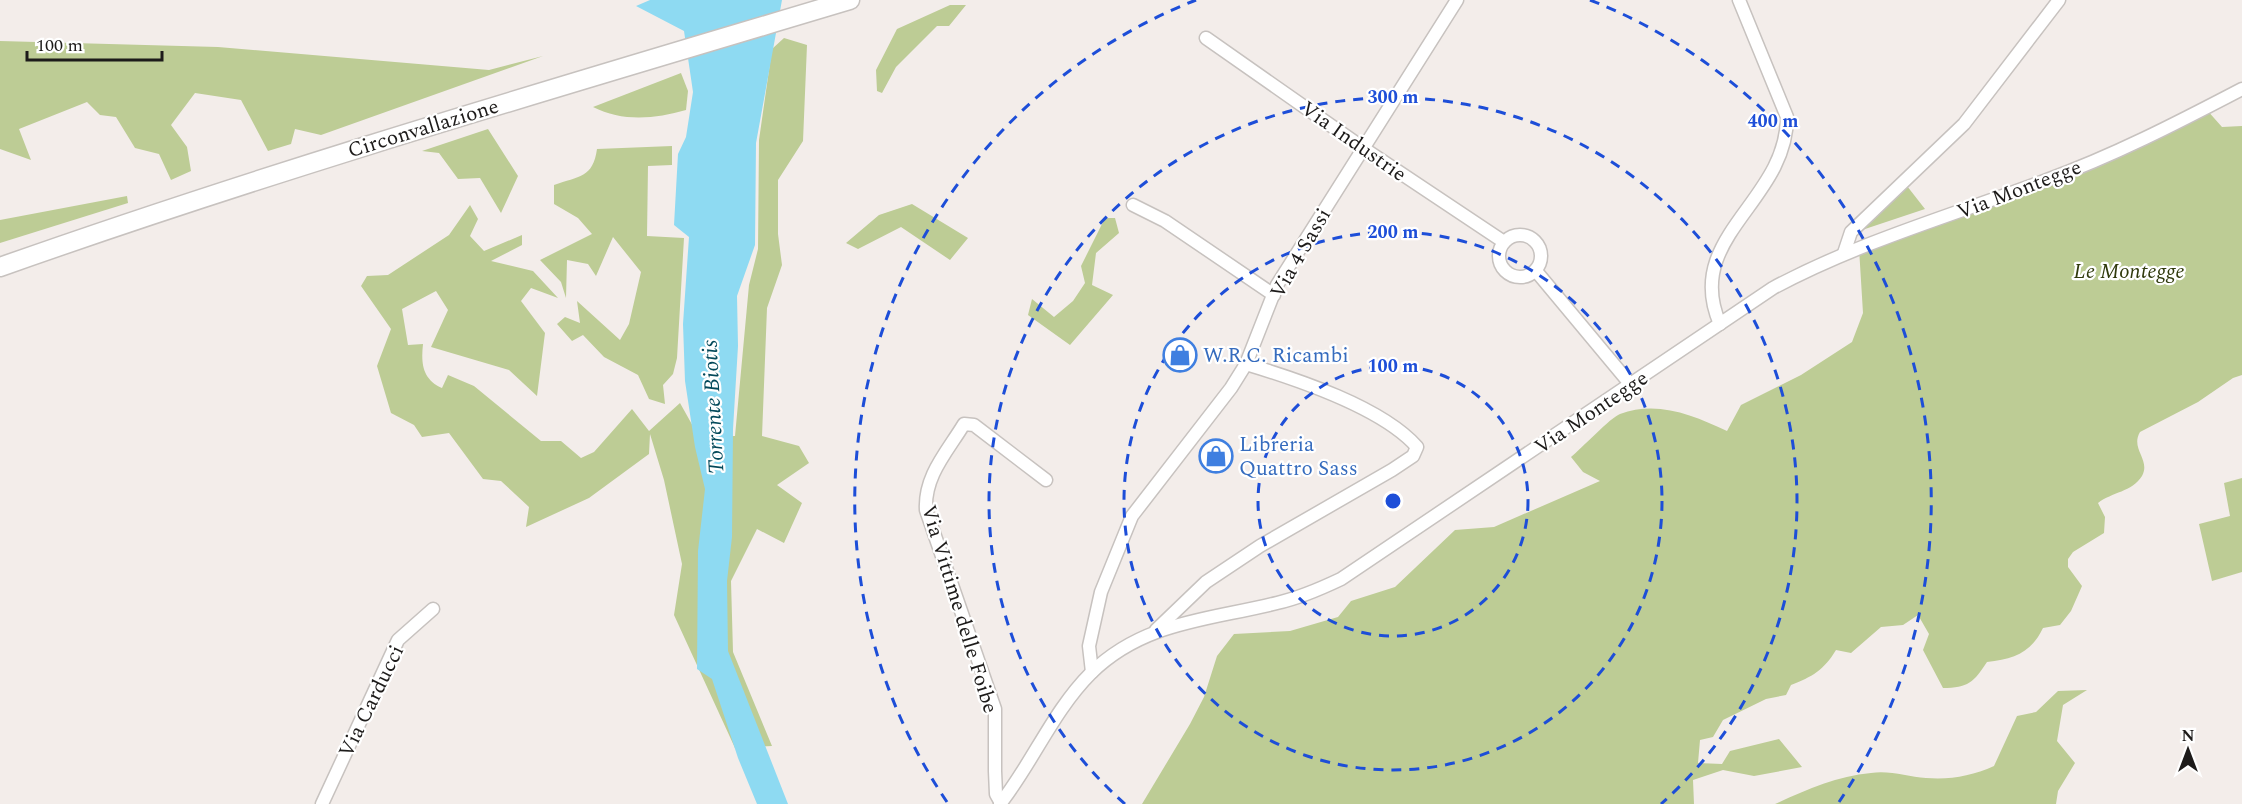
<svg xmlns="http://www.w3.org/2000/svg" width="2242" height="804" viewBox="0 0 2242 804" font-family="Spectral,serif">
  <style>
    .green { fill: #bdcc95 }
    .water { fill: #8edaf2 }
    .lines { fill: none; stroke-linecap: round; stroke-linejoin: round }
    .minor-casing { stroke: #c7c2bf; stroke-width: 15 }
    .highway-casing { stroke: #c7c2bf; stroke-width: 21 }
    .minor { stroke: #fff; stroke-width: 12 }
    .highway { stroke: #fff; stroke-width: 18 }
    .ring { fill: none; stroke: #1d4ed8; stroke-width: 3; stroke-dasharray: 10 8 }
    .labels { text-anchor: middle; stroke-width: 4.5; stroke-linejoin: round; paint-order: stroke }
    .street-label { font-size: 21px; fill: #1d1b1a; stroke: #fff }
    .park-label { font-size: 21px; font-style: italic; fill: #303a0c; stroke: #fff }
    .shop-label { font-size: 21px; fill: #366cbe; stroke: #fff; text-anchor: start }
    .water-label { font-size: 22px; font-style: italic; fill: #03495a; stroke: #fff }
    .centre { fill: #1d4ed8; stroke: #fff; stroke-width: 3 }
    .ring-label { font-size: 18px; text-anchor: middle; font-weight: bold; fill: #1d4ed8; stroke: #fff; stroke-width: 4.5; stroke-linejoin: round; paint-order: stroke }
  </style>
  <rect width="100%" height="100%" fill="#f3edea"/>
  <!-- green -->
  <g class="green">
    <polygon points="950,5 966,5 949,26 937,26 896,67 882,93 877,91 876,70 897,29"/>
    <path d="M784,38L807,45L803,141L778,180V234L782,265L767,308L762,436L799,446L809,463L777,485L802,503L784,543L757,529L731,581L733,652L772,746L735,748L674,615L682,564L664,480L650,434L649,454L589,498L526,527L529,507L501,481L483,479L449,433L422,437L414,425L391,413L377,366L391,329L361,286L367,276L388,275L449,235L470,205L478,219L470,236L484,251L522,235V245L491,261L533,271L558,298L531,288L521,301L545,333L537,396L509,370L431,347L448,310L436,291L402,309L408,345L423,344C421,363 422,379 442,388L448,375L474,386L541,441H561L581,458L594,452L632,409L649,431L680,403L699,437L735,436L749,285L758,249L759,140L772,49Z"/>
    <polygon points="0,41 218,47 489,70 543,56 321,135 295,129 291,144 268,151 241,100 195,93 171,125 187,147 191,171 171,180 159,154 135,148 116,117 100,115 87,102 19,129 31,160 0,149"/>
    <path d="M681,73L688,91L686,110C655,119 622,122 593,107Z"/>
    <path d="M2206,109L2222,127L2242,126V375L2233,378L2198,402L2140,432C2130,449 2151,460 2142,476C2132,492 2112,492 2098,503L2105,517L2104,533L2073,552L2068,559V567L2082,586L2071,611L2060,625L2043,628C2031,653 2014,659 1987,662C1974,682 1968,688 1943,688L1923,650L1929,634L1918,615L1903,625L1881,627L1851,653L1836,650C1824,670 1812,677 1791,685L1786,695L1766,699L1723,720L1713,737L1700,740L1698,763L1722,764L1730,751L1779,739L1802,767L1754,776L1723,770L1693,780L1694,804H1142L1190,724L1204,697L1217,656L1234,634L1290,631L1338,617L1351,601L1395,587L1455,530L1494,527L1600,481L1583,472L1571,457C1581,449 1611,417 1620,414C1657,400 1693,415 1727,431L1741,405L1801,375L1852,342L1863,313L1859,248L1919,226L2005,204Z"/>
    <polygon points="488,129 518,176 501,213 480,178 458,179 439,153 422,151"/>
    <path d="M672,146V165L648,166L647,236L684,238L677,358L673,374L663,385L665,404L649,399L638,375L604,357L583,335L572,341L557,324L565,317L580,323L577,301L620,340L629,324L641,272L613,237L596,276L588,264L567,260L566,298L561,282L540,260L592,234L578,218L554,204V185C579,176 593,178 597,149Z"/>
    <polygon points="1907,186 1925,209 1859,231"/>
    <polygon points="127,196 128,203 0,243 0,220"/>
    <polygon points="912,204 968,238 950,260 901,227 858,249 846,243 879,215"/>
    <polygon points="1105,218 1115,218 1119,233 1096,253 1092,285 1113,295 1070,345 1028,315 1032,299 1054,317 1073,301 1085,283 1081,266"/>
    <polygon points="2242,478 2242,572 2212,581 2199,524 2230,516 2224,483"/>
    <path d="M2087,690L2063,705L2057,741L2075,763L2058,791L2056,804H1775C1806,790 1837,776 1871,773C1890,770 1908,777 1926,778C1950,780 1972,776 1994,766L2017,716L2036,712L2058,691Z"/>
  </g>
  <!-- water -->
  <polygon class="water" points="650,0 782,0 756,143 755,245 737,296 738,346 733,429 732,537 727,581 728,651 788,804 757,804 738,758 712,679 697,669 698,551 705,489 695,447 685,381 683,324 689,237 674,225 678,154 686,137 693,92 684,31 636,6"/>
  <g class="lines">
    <!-- minor casing -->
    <g class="minor-casing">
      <g id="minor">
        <polyline points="1206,38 1363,148 1504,242"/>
        <polyline points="1133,205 1165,221 1274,295"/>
        <circle cx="1520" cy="256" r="21"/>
        <polyline points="1844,253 1851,232 1964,124 2059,0"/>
        <polyline points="1536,271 1631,385"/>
        <path d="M1720,324C1682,237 1787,202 1787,117L1739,0"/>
        <path d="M1156,630L1206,582L1260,546L1392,470L1413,456L1417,447C1382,407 1296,379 1246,364"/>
        <polyline points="1092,672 1089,646 1101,592 1132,516 1231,388 1246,364 1277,285 1457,0"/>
        <path d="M1001,803L996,794L995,771V709L926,510C924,476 947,452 964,424L974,425L1046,480"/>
        <polyline points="322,804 398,640 433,609"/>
        <path d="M1000,804C1033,762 1053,711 1091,673C1144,621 1210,620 1277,603C1299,598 1320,589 1341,579L1773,288C1859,242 1953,215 2044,181C2113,156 2177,123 2242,89"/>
      </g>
    </g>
    <!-- highway casing -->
    <g class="highway-casing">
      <path id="highway" d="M0,267C280,168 566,85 850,0"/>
    </g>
    <!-- minor -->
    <use href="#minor" class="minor"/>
    <!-- highway -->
    <use href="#highway" class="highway"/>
  </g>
  <!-- distance rings -->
  <g class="ring">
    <circle cx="1393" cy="501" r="135"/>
    <circle cx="1393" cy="501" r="269"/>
    <path d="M1125 804A404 404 0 1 1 1661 804"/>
    <path d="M947 802A538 538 0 0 1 1196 0M1590 0A538 538 0 0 1 1839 802"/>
  </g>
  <!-- icons -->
  <defs>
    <g id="shop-ring" transform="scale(1.725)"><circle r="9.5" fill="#fff" stroke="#3f7fe0" stroke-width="1.5"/><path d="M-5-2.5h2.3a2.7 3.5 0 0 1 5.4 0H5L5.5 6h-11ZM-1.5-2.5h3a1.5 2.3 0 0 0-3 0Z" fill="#3f7fe0"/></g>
  </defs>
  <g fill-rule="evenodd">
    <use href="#shop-ring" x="1180" y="355"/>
    <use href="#shop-ring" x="1216" y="456"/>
  </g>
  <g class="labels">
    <!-- street labels -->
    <g class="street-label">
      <text transform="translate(423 128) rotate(-17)" y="7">Circonvallazione</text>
      <text transform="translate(1354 141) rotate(35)" y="7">Via Industrie</text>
      <text transform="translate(2019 189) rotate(-21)" y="7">Via Montegge</text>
      <text transform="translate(1300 253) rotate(-60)" y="7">Via 4 Sassi</text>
      <text transform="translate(1591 412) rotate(-34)" y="7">Via Montegge</text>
      <text transform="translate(960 609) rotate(73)" y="7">Via Vittime delle Foibe</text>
      <text transform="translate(371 701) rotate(-64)" y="7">Via Carducci</text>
    </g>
    <!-- park labels -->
    <g class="park-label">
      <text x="2129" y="278">Le Montegge</text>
    </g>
    <!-- shop labels -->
    <g class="shop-label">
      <text x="1203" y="362">W.R.C. Ricambi</text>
      <text x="1239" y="451">Libreria<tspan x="1239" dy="24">Quattro Sass</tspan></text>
    </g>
    <!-- water labels -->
    <g class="water-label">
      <text transform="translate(712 407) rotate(-93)" y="8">Torrente Biotis</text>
    </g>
  </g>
  <circle cx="1393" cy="501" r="9" class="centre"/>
  <g class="ring-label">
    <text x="1393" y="103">300 m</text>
    <text x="1773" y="127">400 m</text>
    <text x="1393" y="238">200 m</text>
    <text x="1393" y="372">100 m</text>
  </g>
  <!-- north arrow -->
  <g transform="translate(2188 750)" stroke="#ffffff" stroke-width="4.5" paint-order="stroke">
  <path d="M0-4.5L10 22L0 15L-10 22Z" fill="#1d1b1a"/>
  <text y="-9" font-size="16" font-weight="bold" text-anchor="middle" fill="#1d1b1a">N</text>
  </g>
  <!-- scale -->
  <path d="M27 51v9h135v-9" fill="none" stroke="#1d1b1a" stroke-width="3"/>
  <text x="36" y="51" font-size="18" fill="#1d1b1a" stroke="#ffffff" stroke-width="4.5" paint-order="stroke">100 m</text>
</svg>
